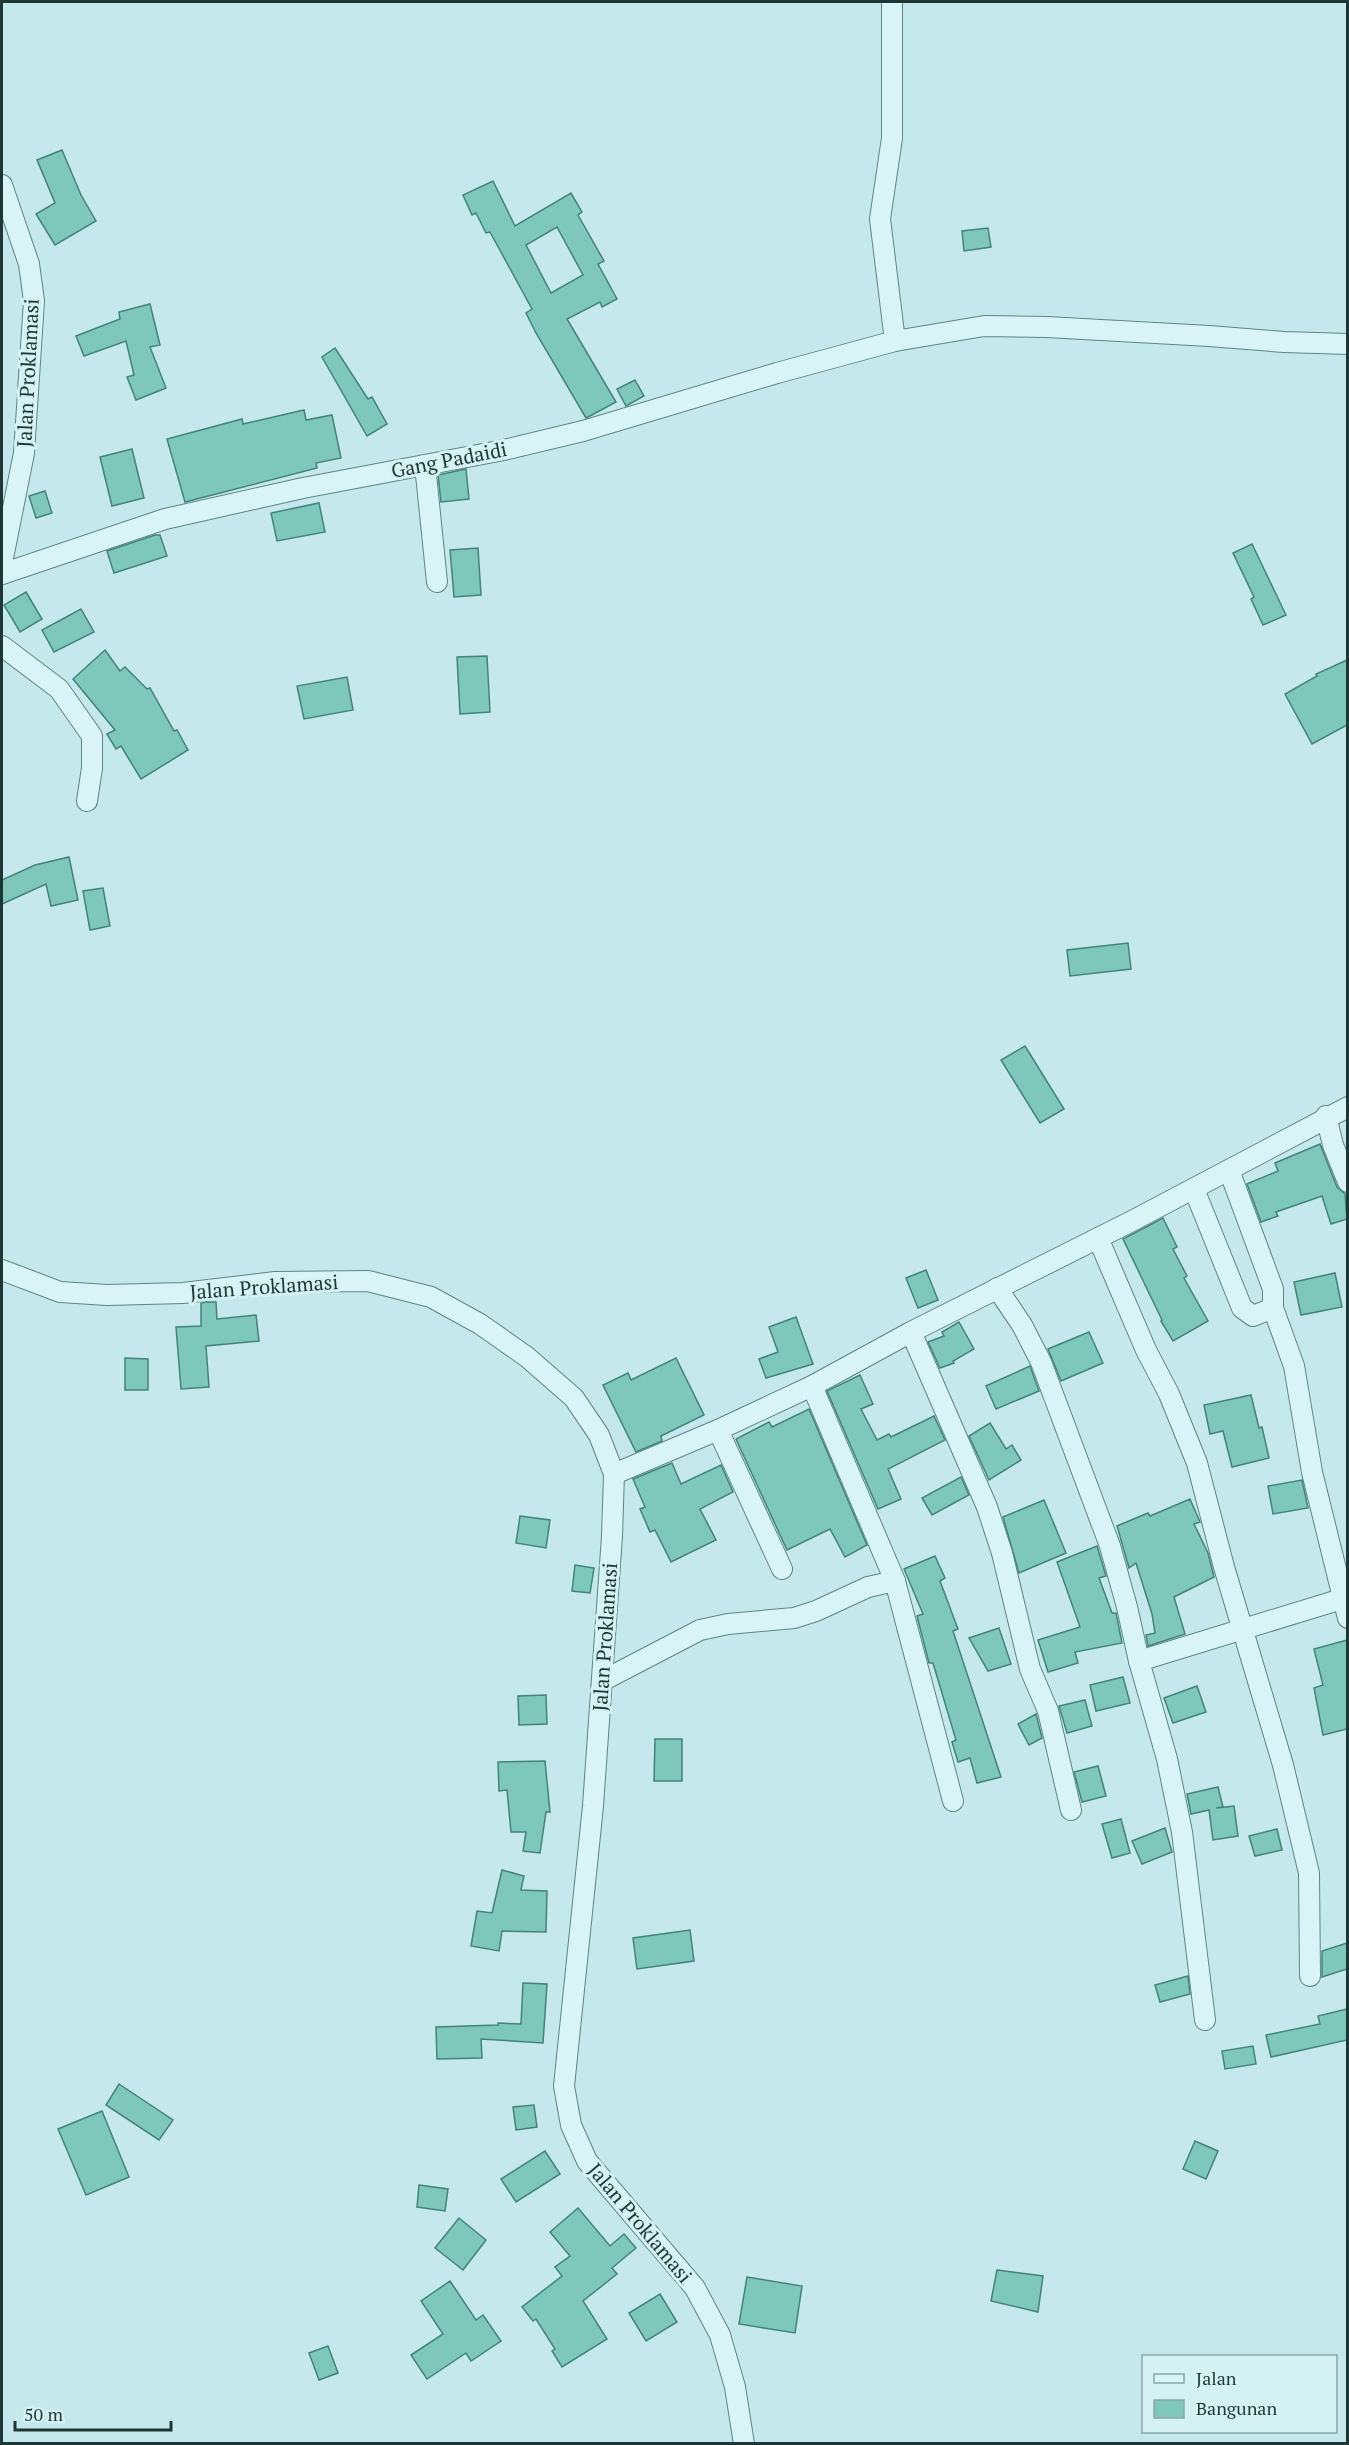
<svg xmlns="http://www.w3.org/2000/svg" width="1349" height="2445" viewBox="0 0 1349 2445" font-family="'PT Serif',serif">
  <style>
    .building { fill: #7dc8ba; stroke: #438477; stroke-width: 1.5; fill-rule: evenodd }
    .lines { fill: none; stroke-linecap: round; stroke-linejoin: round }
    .street-casing { stroke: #5c8683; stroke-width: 22 }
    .street { stroke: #d8f4f7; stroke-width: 20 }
    .labels { text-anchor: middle; stroke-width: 6; stroke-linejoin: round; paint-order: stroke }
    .street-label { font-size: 20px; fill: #1f3734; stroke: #d4f1f4 }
  </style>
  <rect width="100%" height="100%" fill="#c5e8ec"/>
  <!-- building -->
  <g class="building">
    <polygon points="62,150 81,195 96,221 55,245 36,214 55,203 37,160"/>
    <path d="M493,181L515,226L571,193L582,212L578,215L604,261L598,264L617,299L602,307L600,302L567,319L616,402L590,416L586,418L536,333L526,313L532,309L490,232L486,233L476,213L472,215L463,195ZM557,227L583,275L551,293L526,245Z"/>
    <polygon points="988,228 991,247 964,251 962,231"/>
    <polygon points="150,304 160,345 150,347 166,388 136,400 127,377 134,375 126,341 84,356 76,336 120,319 119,312"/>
    <polygon points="335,348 368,399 372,397 387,424 367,436 322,357"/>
    <polygon points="635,380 644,396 626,406 617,389"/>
    <polygon points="304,410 306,420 332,415 341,458 316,463 317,468 185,502 167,439 242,419 243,424"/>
    <polygon points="132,449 144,498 112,506 100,457"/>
    <polygon points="466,469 469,499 441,502 438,475"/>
    <polygon points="45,491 52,513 36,518 29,496"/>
    <polygon points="319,503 325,532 277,541 271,513"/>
    <polygon points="155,535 160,535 167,556 114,573 107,551"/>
    <polygon points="1252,544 1286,615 1263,625 1251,599 1254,597 1233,553"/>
    <polygon points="478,548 481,595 454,597 450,550"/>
    <polygon points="26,592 42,619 20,632 4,605"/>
    <polygon points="81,609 94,632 54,652 42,630"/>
    <polygon points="105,650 120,671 125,667 147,689 150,688 174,731 177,730 188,750 141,779 121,746 116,749 107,734 115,730 73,679"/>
    <polygon points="487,656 490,712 460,714 457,657"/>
    <polygon points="1347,660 1347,725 1312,744 1285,694 1317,676 1316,674"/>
    <polygon points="347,677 353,710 304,719 297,686"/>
    <polygon points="69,857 78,900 51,906 46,884 2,904 2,880 35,865"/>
    <polygon points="103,888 110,926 90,930 83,891"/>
    <polygon points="1128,943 1131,969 1070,976 1067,950"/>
    <polygon points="1025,1046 1064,1109 1040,1123 1001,1060"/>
    <polygon points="1320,1144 1337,1187 1345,1194 1347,1219 1331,1224 1322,1196 1276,1212 1278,1216 1261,1222 1247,1184 1278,1171 1275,1163"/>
    <polygon points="1163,1218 1177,1247 1173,1249 1187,1276 1184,1278 1208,1321 1173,1341 1161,1321 1162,1320 1123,1239"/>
    <polygon points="926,1270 938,1300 918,1308 906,1278"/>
    <polygon points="1335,1273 1342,1307 1301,1315 1294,1282"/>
    <polygon points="206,1302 216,1302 217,1319 256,1315 259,1341 206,1346 209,1387 181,1389 176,1327 201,1326 201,1303"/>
    <polygon points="796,1317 813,1364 766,1378 759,1359 778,1352 769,1327"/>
    <polygon points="959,1322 974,1349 953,1361 954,1363 940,1368 928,1342 944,1336 942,1332"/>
    <polygon points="1089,1332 1103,1363 1061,1381 1048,1349"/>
    <polygon points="125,1358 148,1359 148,1390 125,1390"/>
    <polygon points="676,1358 704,1415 661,1436 662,1441 636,1452 603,1385 628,1373 631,1380"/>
    <polygon points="1030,1366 1039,1391 996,1409 986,1386"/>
    <polygon points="860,1375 873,1404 861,1409 877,1440 889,1434 891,1437 934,1416 945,1440 888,1469 901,1499 878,1509 827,1391"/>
    <polygon points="1251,1395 1259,1428 1262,1427 1269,1458 1232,1467 1223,1431 1210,1434 1204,1405"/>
    <polygon points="809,1409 867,1545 845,1557 830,1529 787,1550 736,1439 769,1422 772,1427"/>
    <polygon points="990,1423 1006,1449 1012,1445 1021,1460 989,1480 969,1436"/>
    <polygon points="672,1463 681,1484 721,1465 733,1492 700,1509 716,1540 671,1562 655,1530 650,1532 640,1509 645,1507 633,1479"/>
    <polygon points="961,1477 969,1495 932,1515 922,1498"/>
    <polygon points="1302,1480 1308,1508 1273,1514 1268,1486"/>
    <polygon points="1190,1499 1200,1522 1194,1524 1208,1553 1214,1577 1174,1597 1185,1634 1148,1646 1146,1635 1155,1633 1152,1614 1136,1563 1129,1568 1117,1526 1148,1513 1150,1516"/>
    <polygon points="1044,1500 1066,1553 1019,1573 1003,1517"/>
    <polygon points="520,1516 550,1520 546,1548 516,1543"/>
    <polygon points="1097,1546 1106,1576 1099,1578 1112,1613 1116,1613 1122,1643 1075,1652 1078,1663 1048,1672 1038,1640 1080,1627 1057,1562"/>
    <polygon points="935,1556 945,1578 940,1581 958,1629 953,1631 1001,1777 977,1783 970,1758 958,1762 952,1742 956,1740 933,1663 929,1663 917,1616 923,1614 904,1569"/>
    <polygon points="575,1565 594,1568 590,1593 572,1591"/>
    <polygon points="999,1628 1011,1664 988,1671 969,1638"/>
    <polygon points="1347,1640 1347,1729 1323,1735 1314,1688 1323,1685 1314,1649"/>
    <polygon points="1123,1677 1130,1703 1096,1711 1090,1685"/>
    <polygon points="1197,1686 1206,1712 1173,1723 1164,1698"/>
    <polygon points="546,1695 547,1724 519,1725 518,1696"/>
    <polygon points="1085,1700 1092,1726 1067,1733 1059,1706"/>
    <polygon points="1036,1714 1042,1738 1029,1745 1018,1724"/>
    <polygon points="655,1739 682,1739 682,1781 654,1781"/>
    <polygon points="545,1761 550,1812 546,1812 540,1853 523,1851 526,1832 511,1832 507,1790 499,1791 498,1762"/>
    <polygon points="1098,1766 1106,1796 1082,1802 1074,1772"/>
    <polygon points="1218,1787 1223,1807 1216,1808 1234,1806 1238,1836 1213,1840 1209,1810 1191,1814 1187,1794"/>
    <polygon points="1121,1819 1130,1853 1112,1858 1102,1824"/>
    <polygon points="1165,1828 1172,1852 1142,1864 1132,1841"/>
    <polygon points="1277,1829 1282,1850 1255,1856 1249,1836"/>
    <polygon points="502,1870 524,1876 521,1890 547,1891 546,1932 502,1931 499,1951 471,1946 477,1911 492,1913"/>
    <polygon points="690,1930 694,1961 637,1969 633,1938"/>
    <polygon points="1347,1943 1347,1969 1322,1977 1322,1951"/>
    <polygon points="1188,1976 1190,1994 1160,2002 1155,1985"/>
    <polygon points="523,1983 547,1984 543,2043 481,2039 482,2058 437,2059 436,2027 498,2025 498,2023 521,2024"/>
    <polygon points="1347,2009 1347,2040 1271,2057 1266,2035 1320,2024 1318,2016"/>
    <polygon points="1253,2046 1256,2064 1225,2069 1222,2051"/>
    <polygon points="119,2084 173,2120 159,2140 106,2105"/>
    <polygon points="534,2105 537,2127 516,2130 513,2107"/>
    <polygon points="102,2111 129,2177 86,2195 58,2129"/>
    <polygon points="1195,2141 1218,2151 1206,2179 1183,2169"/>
    <polygon points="545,2151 560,2174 516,2202 501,2179"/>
    <polygon points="419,2185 448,2189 445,2211 417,2207"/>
    <polygon points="578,2208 610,2246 624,2234 636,2248 612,2268 617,2274 583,2301 607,2339 562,2367 552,2351 555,2349 536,2319 533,2321 522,2307 562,2276 555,2267 570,2256 550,2232"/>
    <polygon points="459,2218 486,2240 463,2270 435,2248"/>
    <polygon points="997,2270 1043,2276 1038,2312 991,2301"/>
    <polygon points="747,2277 802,2286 795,2333 739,2324"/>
    <polygon points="450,2281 476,2320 483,2315 501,2341 471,2361 466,2353 427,2379 411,2355 443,2334 421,2301"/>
    <polygon points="660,2294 677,2322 646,2341 629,2313"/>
    <polygon points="328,2346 338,2373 319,2380 309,2353"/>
  </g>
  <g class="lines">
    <!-- street casing -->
    <g class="street-casing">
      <g id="street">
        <polyline points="892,2 892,138 880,219 895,341"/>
        <polyline points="2,185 29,264 34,301 24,453 2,563"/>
        <polyline points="425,465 437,582"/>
        <polyline points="2,574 165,519 303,488 504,450 583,431 777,373 895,341 984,326 1047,327 1209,336 1284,342 1348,344"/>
        <polyline points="2,646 59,689 92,736 92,768 87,801"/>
        <polyline points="1326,1116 1333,1145 1348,1182"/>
        <polyline points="1229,1170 1273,1289 1273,1308 1294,1366 1312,1472 1348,1618"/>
        <polyline points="1194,1189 1242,1308 1253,1316 1273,1308"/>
        <polyline points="1098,1238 1146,1350 1169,1394 1197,1463 1224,1567 1283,1765 1309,1873 1310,1976"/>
        <polyline points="2,1270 60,1292 107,1295 183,1293 275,1282 368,1281 431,1297 480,1324 527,1357 574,1398 599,1435 614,1474 612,1536 593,1806 564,2086 571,2125 587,2161 695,2288 720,2335 735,2387 744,2444"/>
        <polyline points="997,1288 1022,1325 1041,1362 1110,1546 1127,1607 1139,1661 1167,1759 1182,1832 1205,2020"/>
        <polyline points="911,1332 987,1507 1002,1553 1030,1669 1048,1711 1071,1810"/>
        <polyline points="812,1386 895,1581"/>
        <polyline points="718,1430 782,1569"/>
        <polyline points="614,1474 718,1430 812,1386 911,1332 1132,1221 1348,1107"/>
        <polyline points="1139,1661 1348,1597"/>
        <polyline points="602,1681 700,1630 728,1624 794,1618 816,1611 868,1587 895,1581 953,1801"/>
      </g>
    </g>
    <!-- street -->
    <use href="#street" class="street"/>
  </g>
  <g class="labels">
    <!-- street labels -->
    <g class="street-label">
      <text transform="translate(28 373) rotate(-87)" y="7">Jalan Proklamasi</text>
      <text transform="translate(449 460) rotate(-11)" y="7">Gang Padaidi</text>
      <text transform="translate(264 1287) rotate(-4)" y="7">Jalan Proklamasi</text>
      <text transform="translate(605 1637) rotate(-86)" y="7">Jalan Proklamasi</text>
      <text transform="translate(640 2223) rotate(50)" y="7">Jalan Proklamasi</text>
    </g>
  </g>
  <!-- border -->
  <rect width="1349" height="2445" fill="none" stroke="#1f3734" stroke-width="6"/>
  <!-- legend -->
  <rect x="1142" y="2355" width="195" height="78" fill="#d4f1f4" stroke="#8ca7a7" stroke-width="1.5"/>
  <rect x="1154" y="2374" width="30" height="9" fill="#d8f4f7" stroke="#8ca7a7" stroke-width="1.5"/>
  <text x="1196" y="2385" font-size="18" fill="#1f3734">Jalan</text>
  <rect x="1154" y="2400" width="30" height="18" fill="#7dc8ba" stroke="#8ca7a7" stroke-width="1.5"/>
  <text x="1196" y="2415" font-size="18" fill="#1f3734">Bangunan</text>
  <!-- scale -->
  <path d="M15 2421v9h156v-9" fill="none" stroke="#1f3734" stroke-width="3"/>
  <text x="24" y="2421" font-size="18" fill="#1f3734" stroke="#d4f1f4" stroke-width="4.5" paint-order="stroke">50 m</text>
</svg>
